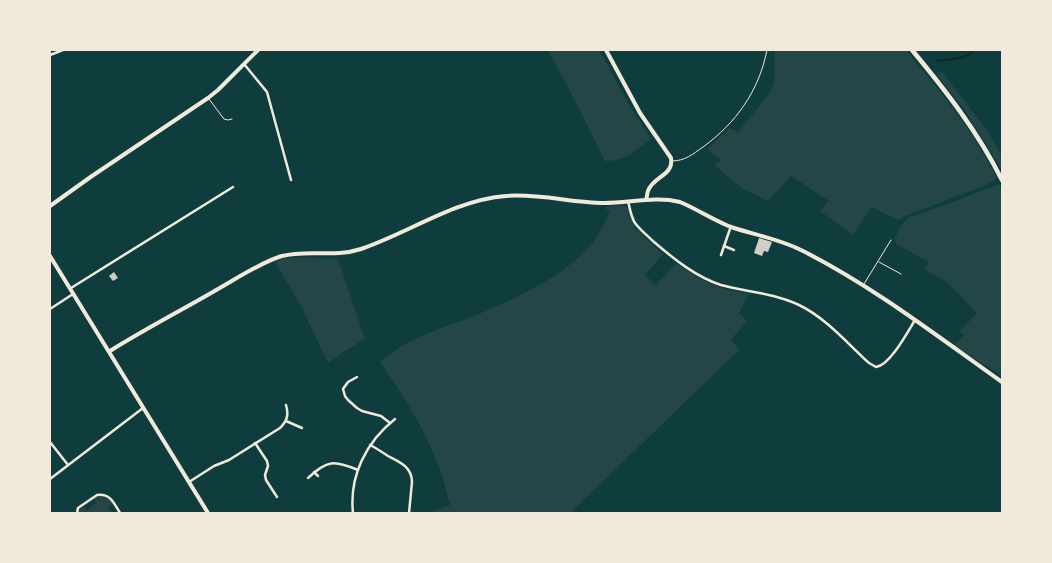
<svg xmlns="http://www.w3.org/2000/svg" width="1052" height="563" viewBox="0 0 1052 563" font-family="Raleway,sans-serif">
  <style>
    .green { fill: #244646 }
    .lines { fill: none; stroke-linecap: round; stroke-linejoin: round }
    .stream { stroke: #0a2a2b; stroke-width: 2 }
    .building { fill: #cfcfc3 }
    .service { stroke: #f1e9da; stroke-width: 1 }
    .minor { stroke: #f1e9da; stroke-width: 2.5 }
    .tertiary { stroke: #f1e9da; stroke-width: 4 }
    .secondary { stroke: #f1e9da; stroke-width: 4 }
    .trunk { stroke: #f1e9da; stroke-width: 4.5 }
  </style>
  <rect width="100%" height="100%" fill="#0f3d3e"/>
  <!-- green -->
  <g class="green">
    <path d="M548,50H599L631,108L651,139C635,151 625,161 605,161L577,104Z"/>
    <path d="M775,50H906C939,90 974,131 997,179L984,186L905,216L899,220L871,207L853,235L820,211L829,201L791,176L768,201L742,188L714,165L721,160L711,153L708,148L730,128L738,132L769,94L774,83Z"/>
    <polygon points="942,72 986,129 1002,156 1002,170 966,112 937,75 939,73"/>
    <polygon points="999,184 1002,190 1002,376 954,345 964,335 960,331 977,313 948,283 924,269 929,262 896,244 895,237 904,222 910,217 956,201"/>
    <path d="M623,205L628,208L634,227L663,254L645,275L656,285L675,265L677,264L702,280L724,289L749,294L739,313L747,322L731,339L739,350L570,513H429L450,505C446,492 444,479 439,467C425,429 403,395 380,362C405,340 434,331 464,320C504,304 567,277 593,242C600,233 605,221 610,212L604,207Z"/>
    <polygon points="303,257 338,259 365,339 345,351 328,363 302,308 275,262 286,258"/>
    <polygon points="100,495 110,499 113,504 108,508 112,513 79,513 79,510 84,507 87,510 96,503 94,499"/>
  </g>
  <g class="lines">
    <!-- stream -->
    <path class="stream" d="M936,61C949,59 966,60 974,50"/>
  </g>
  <!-- building -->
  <g class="building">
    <polygon points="759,238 772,242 768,252 764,251 762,256 754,253"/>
    <polygon points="114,272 118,278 113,281 109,276"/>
  </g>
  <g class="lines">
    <!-- service -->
    <g class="service">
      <polyline points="209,99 224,119 228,120 232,119"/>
      <path d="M672,161C685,161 693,154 703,147C736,123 759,91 767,50"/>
      <polyline points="879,262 901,274"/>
      <polyline points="864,284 891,240"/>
    </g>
    <!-- minor -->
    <g class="minor">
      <polyline points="50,55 63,50"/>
      <polyline points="244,64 267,92 291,180"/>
      <path d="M628,201C630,209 631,217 635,223C640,230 648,236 654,242C674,259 696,277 721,285C747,292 774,293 799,305C826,318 847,343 869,363L876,367C890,365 907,333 915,320"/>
      <polyline points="724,246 734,250"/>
      <polyline points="721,255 731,226"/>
      <polyline points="71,288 233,187"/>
      <polyline points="50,309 73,294"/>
      <polyline points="357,377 348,382 343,389 345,396 348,400 357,408 362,411 381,416 390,423"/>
      <polyline points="286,421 302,428"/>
      <polyline points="50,442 68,465"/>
      <polyline points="255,443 267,461 268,466 265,475 266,480 277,497"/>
      <path d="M370,445C376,448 382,452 388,456C400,462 412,467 412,482L409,513"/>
      <polyline points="314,472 318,476"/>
      <path d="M308,478C327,460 334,460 358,470"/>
      <polyline points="50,479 143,408"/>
      <path d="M189,482L214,466L229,460L280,428C287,421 289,415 286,405"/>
      <path d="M77,513L78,508L97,495C110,493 114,503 120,513"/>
      <path d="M353,513C349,476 366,442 395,419"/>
    </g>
    <!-- tertiary -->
    <g class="tertiary">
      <path d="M606,50L640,113L671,158C674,176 653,176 648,191C647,193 647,198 646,200"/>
      <polyline points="50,256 208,513"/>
      <path d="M110,351C145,329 182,310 218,289C236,279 263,261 282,256C308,249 334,258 361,249C409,233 454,200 506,196C538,193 572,203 604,203C630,203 655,196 680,202C697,209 713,220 731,227C755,235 780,239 803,251C874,287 937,336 1002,382"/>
    </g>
    <!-- secondary -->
    <polyline class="secondary" points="50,206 92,176 208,98 218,90 258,50"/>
    <!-- trunk -->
    <path class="trunk" d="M912,50C946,91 978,132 1002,180"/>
  </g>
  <!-- border -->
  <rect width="1052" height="563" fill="none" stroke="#f1e9da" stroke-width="102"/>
</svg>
